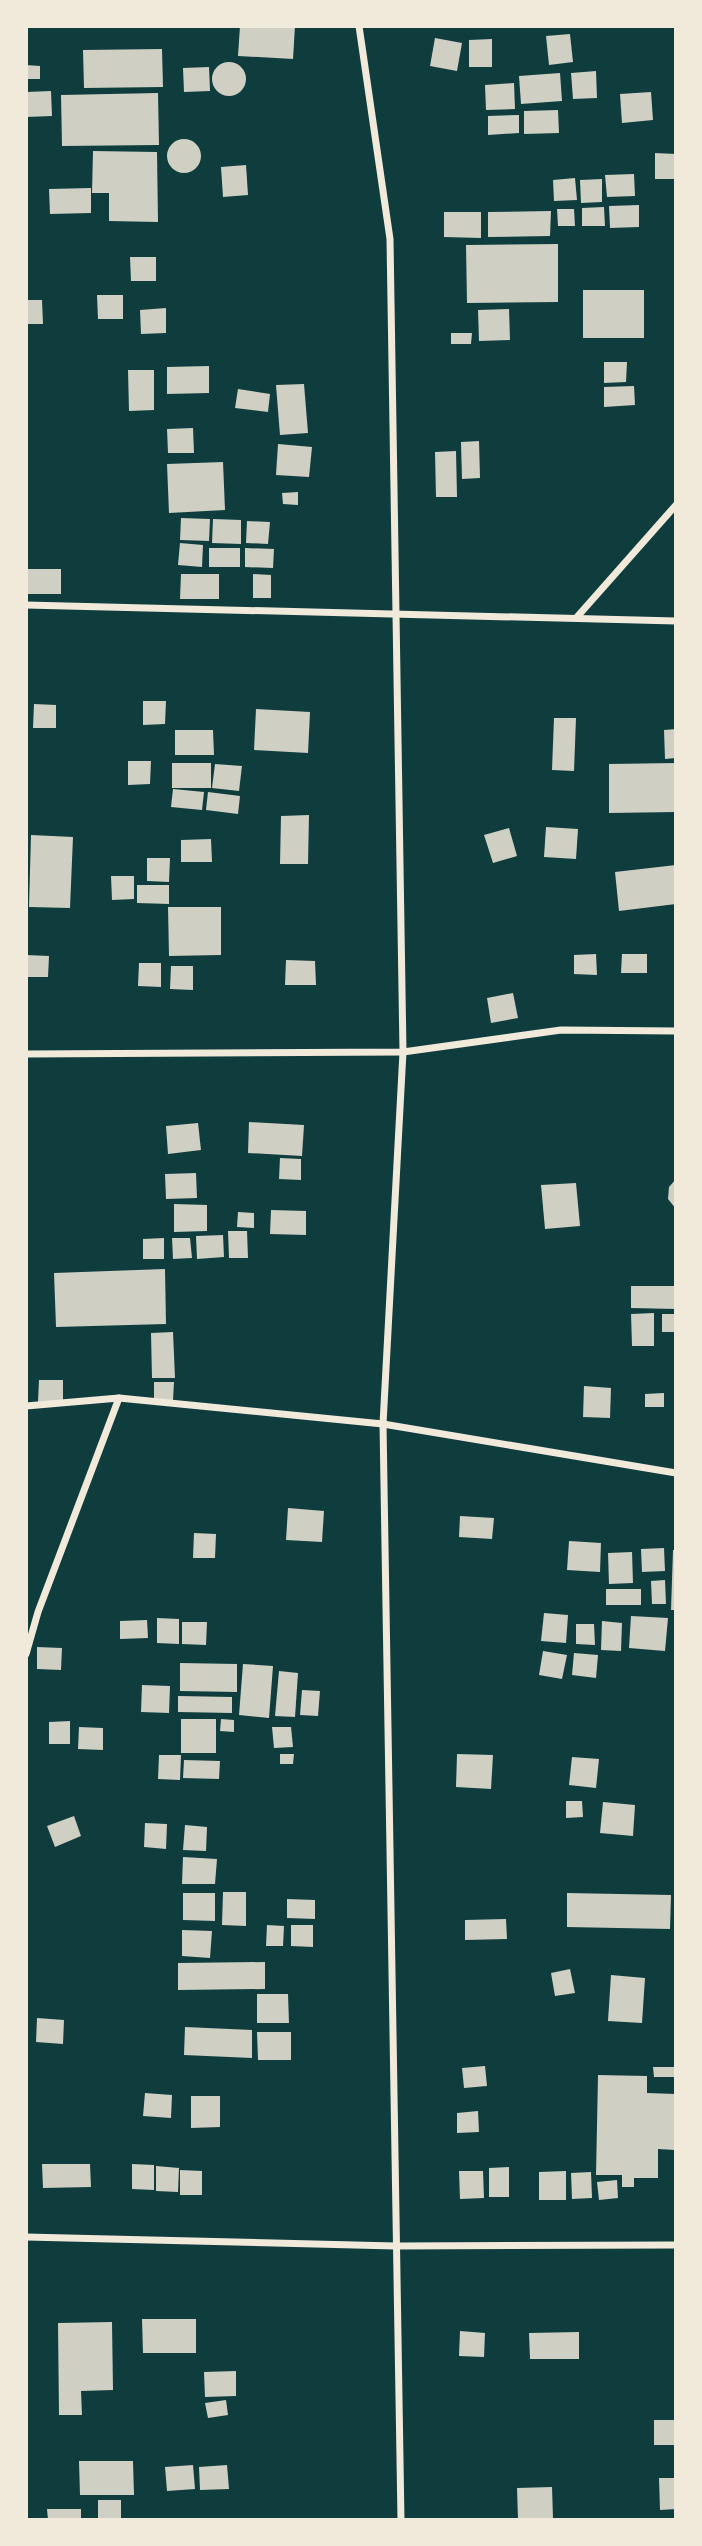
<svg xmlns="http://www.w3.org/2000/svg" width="702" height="2546" viewBox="0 0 702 2546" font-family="'Golos Text',sans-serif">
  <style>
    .building { fill: #cfcfc3 }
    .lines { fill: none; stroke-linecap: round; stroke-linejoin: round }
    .minor { stroke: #f1e9da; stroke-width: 7 }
  </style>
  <rect width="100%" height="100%" fill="#0f3d3e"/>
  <!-- building -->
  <g class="building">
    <polygon points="240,26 295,26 293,59 238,56"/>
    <polygon points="570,34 573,62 549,65 546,36"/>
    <polygon points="435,38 462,43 457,71 430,66"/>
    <polygon points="492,39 492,67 469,67 469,40"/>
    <polygon points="162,49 163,87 84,88 83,50"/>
    <circle cx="229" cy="79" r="17"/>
    <polygon points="26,65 40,66 40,79 26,79"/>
    <polygon points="209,67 210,91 184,92 183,68"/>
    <polygon points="596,71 597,98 573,99 571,73"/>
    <polygon points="560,73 562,101 521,104 519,76"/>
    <polygon points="514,83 515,109 486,110 485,85"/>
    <polygon points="51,91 52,116 26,117 26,92"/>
    <polygon points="651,92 653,120 622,123 620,94"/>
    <polygon points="158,93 159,145 62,146 61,95"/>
    <polygon points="558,110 559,133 524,134 524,111"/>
    <polygon points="519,115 519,133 488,135 488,116"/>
    <circle cx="184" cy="156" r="17"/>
    <polygon points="93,151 157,152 158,222 109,221 109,193 92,193"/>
    <polygon points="655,153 676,154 676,179 655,179"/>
    <polygon points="246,165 248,195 223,197 221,167"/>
    <polygon points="634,174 635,196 607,197 605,175"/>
    <polygon points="575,178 577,200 554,201 553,180"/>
    <polygon points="602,179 602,202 581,203 580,180"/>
    <polygon points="91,188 91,213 50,214 49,189"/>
    <polygon points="639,205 639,227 610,228 609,206"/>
    <polygon points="604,207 605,226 582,226 582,208"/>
    <polygon points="557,209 574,209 575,226 558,226"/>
    <polygon points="551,211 550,236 488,237 488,212"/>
    <polygon points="444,212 481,212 481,238 444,237"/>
    <polygon points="558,244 558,302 467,303 466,245"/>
    <polygon points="130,257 156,257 156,281 131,281"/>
    <rect x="583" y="290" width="61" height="48"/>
    <polygon points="97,295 123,295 123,319 98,319"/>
    <polygon points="26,300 42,300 43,324 26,324"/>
    <polygon points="166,308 166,333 141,334 140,310"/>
    <polygon points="509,309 510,340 479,341 478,310"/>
    <polygon points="451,333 472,333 471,344 451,344"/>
    <polygon points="604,362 627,362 626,382 604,383"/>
    <polygon points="209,366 209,393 167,394 167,367"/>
    <polygon points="128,370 154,370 154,410 129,411"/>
    <polygon points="304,384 308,433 280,435 276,385"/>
    <polygon points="634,386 635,405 604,407 604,387"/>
    <polygon points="238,389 270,394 268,412 235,408"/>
    <polygon points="193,428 194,453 168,453 167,429"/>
    <polygon points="479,441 480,478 462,479 461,442"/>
    <polygon points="278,444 312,447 309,477 276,475"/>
    <polygon points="456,451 457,497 436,497 435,452"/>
    <polygon points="223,462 225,510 169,513 167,464"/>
    <polygon points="298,492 298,505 283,504 282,493"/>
    <polygon points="181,518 210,519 209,541 180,540"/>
    <polygon points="213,519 241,520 241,544 212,543"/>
    <polygon points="247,521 270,522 268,544 246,543"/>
    <polygon points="180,543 203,545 202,567 178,565"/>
    <rect x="209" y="548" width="31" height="19"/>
    <polygon points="245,548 274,549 273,568 245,567"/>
    <rect x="26" y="569" width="35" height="25"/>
    <polygon points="181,574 219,574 219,599 180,599"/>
    <polygon points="253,574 271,575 271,598 253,598"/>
    <polygon points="143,701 166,701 165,724 143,725"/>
    <polygon points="34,704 56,705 56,728 33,728"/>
    <polygon points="256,709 310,712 308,753 254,750"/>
    <polygon points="554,718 576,718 574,771 552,770"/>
    <polygon points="676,729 676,758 665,759 664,730"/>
    <polygon points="175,730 213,730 214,755 175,755"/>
    <polygon points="128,761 151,761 150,784 128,785"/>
    <rect x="172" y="763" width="39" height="25"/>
    <polygon points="676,763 676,812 609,813 609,764"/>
    <polygon points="215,764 242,766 239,791 212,788"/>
    <polygon points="173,789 204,792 202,810 171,807"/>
    <polygon points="208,792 240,796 238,814 206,810"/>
    <polygon points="309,815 308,864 280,864 281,816"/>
    <polygon points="546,827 578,829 576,859 544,857"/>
    <polygon points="509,828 517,856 493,863 484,835"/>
    <polygon points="31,835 73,837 70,908 29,907"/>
    <polygon points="211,839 212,862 181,862 181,840"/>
    <polygon points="147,858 170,858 169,882 147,881"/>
    <polygon points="676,865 676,904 619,911 615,872"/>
    <polygon points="111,876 134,876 134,899 112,900"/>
    <polygon points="137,885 169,885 169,904 137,903"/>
    <polygon points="168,907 221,907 221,955 169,956"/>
    <polygon points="596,954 597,975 574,974 574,955"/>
    <polygon points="622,954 647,954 647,973 621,973"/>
    <polygon points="26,955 49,956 48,977 26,977"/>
    <polygon points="286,960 315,961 316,985 285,985"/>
    <polygon points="139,963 161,963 161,987 138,986"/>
    <polygon points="171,966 193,966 193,990 170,989"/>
    <polygon points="513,993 518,1018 491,1023 487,998"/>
    <polygon points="249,1122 304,1125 302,1156 248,1153"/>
    <polygon points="198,1123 201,1150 168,1154 166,1126"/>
    <polygon points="280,1158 301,1159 301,1180 279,1179"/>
    <polygon points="196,1173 197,1198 166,1199 165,1174"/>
    <polygon points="676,1179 676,1209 668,1199 669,1187"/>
    <polygon points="576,1183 580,1226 545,1229 541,1185"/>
    <polygon points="174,1204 207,1205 207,1231 174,1232"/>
    <polygon points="271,1210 306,1211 306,1235 270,1234"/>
    <polygon points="238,1212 254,1213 254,1228 237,1227"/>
    <polygon points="228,1231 247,1231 248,1258 229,1258"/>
    <polygon points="223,1235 224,1257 197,1259 196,1236"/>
    <polygon points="164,1238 164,1259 143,1259 143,1239"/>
    <polygon points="172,1238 190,1238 192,1258 173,1259"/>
    <polygon points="165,1269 166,1324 56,1327 54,1273"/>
    <polygon points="631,1286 676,1286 676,1309 631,1308"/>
    <polygon points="654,1313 654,1346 632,1346 631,1314"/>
    <rect x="662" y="1314" width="14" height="18"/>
    <polygon points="173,1332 175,1378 152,1378 151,1333"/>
    <polygon points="39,1380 63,1380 63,1402 38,1402"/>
    <polygon points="154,1382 174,1382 173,1400 154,1400"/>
    <polygon points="584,1386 611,1388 610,1418 583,1417"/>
    <polygon points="664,1393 664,1407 645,1407 645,1394"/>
    <polygon points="288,1508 324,1511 322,1542 286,1540"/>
    <polygon points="460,1516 494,1518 492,1539 459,1537"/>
    <polygon points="194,1533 216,1534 215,1558 193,1558"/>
    <polygon points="569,1541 601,1543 600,1572 567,1570"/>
    <polygon points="664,1548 665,1571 642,1572 641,1549"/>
    <polygon points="673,1550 676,1550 676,1610 671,1610"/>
    <polygon points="632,1552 633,1583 609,1584 608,1553"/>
    <polygon points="665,1580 666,1604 652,1604 651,1581"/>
    <rect x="606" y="1589" width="35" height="16"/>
    <polygon points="544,1613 568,1615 566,1643 541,1641"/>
    <polygon points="631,1616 668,1618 665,1651 629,1648"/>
    <polygon points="157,1618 179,1619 179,1644 157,1643"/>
    <polygon points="147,1620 148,1638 120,1639 120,1621"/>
    <polygon points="602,1621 622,1623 621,1651 601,1650"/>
    <polygon points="182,1622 207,1622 206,1645 182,1644"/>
    <polygon points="576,1624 594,1624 595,1645 576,1644"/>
    <polygon points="37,1647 62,1648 61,1670 37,1669"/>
    <polygon points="543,1651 567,1655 562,1679 539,1675"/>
    <polygon points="574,1653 598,1655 596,1678 572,1675"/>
    <polygon points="180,1663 237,1664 237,1692 180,1691"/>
    <polygon points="243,1664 273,1666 269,1718 239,1715"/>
    <polygon points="279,1671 298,1673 295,1717 275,1716"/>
    <polygon points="142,1685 170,1686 169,1713 141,1712"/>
    <polygon points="302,1690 320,1691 318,1716 300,1715"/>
    <polygon points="178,1696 232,1697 232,1713 178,1712"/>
    <rect x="181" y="1719" width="35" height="34"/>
    <polygon points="221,1719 234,1720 234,1732 220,1731"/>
    <polygon points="70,1721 70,1744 49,1744 49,1722"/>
    <polygon points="79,1727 103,1728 103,1750 78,1749"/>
    <polygon points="272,1727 291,1727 293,1747 274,1748"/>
    <polygon points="280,1754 294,1754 293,1764 280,1764"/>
    <polygon points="457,1754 493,1755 491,1789 456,1787"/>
    <polygon points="159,1755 181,1755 180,1780 158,1779"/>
    <polygon points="572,1757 599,1759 596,1788 569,1785"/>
    <polygon points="184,1760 220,1761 219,1779 183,1778"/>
    <polygon points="566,1801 582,1801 583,1817 566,1818"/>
    <polygon points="603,1802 635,1805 633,1836 600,1833"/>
    <polygon points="74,1816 81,1836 55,1847 47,1826"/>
    <polygon points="145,1823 167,1824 166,1849 144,1847"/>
    <polygon points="185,1825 207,1827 206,1851 183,1850"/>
    <polygon points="183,1857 217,1859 215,1884 182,1884"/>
    <polygon points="223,1892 246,1892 246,1926 222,1925"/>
    <polygon points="183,1893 215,1893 215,1921 183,1920"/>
    <polygon points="567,1893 671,1895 670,1929 567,1927"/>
    <polygon points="287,1899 315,1900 315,1919 287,1918"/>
    <polygon points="506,1919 507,1939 465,1940 465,1920"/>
    <polygon points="267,1925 284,1926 283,1946 266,1946"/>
    <polygon points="291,1925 313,1925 313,1947 291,1946"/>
    <polygon points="182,1930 212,1931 210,1958 182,1956"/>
    <polygon points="265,1962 265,1989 178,1990 178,1963"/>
    <polygon points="570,1969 575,1993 555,1996 551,1973"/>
    <polygon points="611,1975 645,1978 642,2023 608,2021"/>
    <polygon points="257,1994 288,1994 289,2023 257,2023"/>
    <polygon points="37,2018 64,2020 63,2044 36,2042"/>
    <polygon points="185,2027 252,2030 252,2058 184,2055"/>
    <polygon points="257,2032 291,2032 291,2060 258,2060"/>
    <polygon points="485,2066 487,2086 464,2088 462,2068"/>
    <polygon points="653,2067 676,2067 676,2077 654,2077"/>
    <polygon points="598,2075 647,2076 647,2093 676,2094 675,2150 658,2149 658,2178 634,2178 634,2187 622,2187 622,2175 596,2175"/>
    <polygon points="145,2093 172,2095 171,2118 143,2116"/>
    <polygon points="191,2096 220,2096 220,2127 191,2128"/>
    <polygon points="478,2111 479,2132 457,2133 457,2113"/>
    <polygon points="42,2164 90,2164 91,2187 43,2188"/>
    <polygon points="132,2164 154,2165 154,2190 132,2189"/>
    <polygon points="156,2166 179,2168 178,2192 156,2191"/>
    <polygon points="509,2167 509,2197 489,2197 489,2168"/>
    <polygon points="180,2170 202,2171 202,2195 180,2195"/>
    <polygon points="459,2171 483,2171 484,2198 460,2199"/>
    <polygon points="566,2171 566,2200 539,2200 539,2172"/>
    <polygon points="591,2172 592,2198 572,2199 571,2173"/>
    <polygon points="617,2180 618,2198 599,2200 597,2182"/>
    <polygon points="142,2319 196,2319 196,2353 143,2353"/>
    <polygon points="112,2322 113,2390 81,2391 82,2415 59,2415 58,2323"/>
    <polygon points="460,2331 485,2333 484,2357 459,2356"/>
    <polygon points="579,2332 579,2359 530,2359 529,2333"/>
    <polygon points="236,2371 236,2396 205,2397 204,2372"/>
    <polygon points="226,2400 228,2415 208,2418 205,2403"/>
    <rect x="654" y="2420" width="22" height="25"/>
    <polygon points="79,2461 133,2461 134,2495 80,2495"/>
    <polygon points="193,2465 195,2489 167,2491 165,2467"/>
    <polygon points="227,2465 229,2489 200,2490 199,2467"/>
    <polygon points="659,2478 676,2478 676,2509 660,2510"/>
    <polygon points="552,2487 553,2519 518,2519 517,2488"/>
    <rect x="98" y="2500" width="23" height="20"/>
    <polygon points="47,2509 81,2509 81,2520 48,2520"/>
  </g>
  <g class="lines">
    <!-- minor -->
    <g class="minor">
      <polyline points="359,26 390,239 403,1052 383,1424 401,2520"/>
      <polyline points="26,605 676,621"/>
      <polyline points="577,617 676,505"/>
      <polyline points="26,1054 403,1052 561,1030 676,1031"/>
      <polyline points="26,1406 119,1398 383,1424 676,1473"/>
      <polyline points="26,1654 38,1612 119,1398"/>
      <polyline points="26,2237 395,2246 676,2245"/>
    </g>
  </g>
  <!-- border -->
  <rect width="702" height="2546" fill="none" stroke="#f1e9da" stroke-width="56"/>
</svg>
